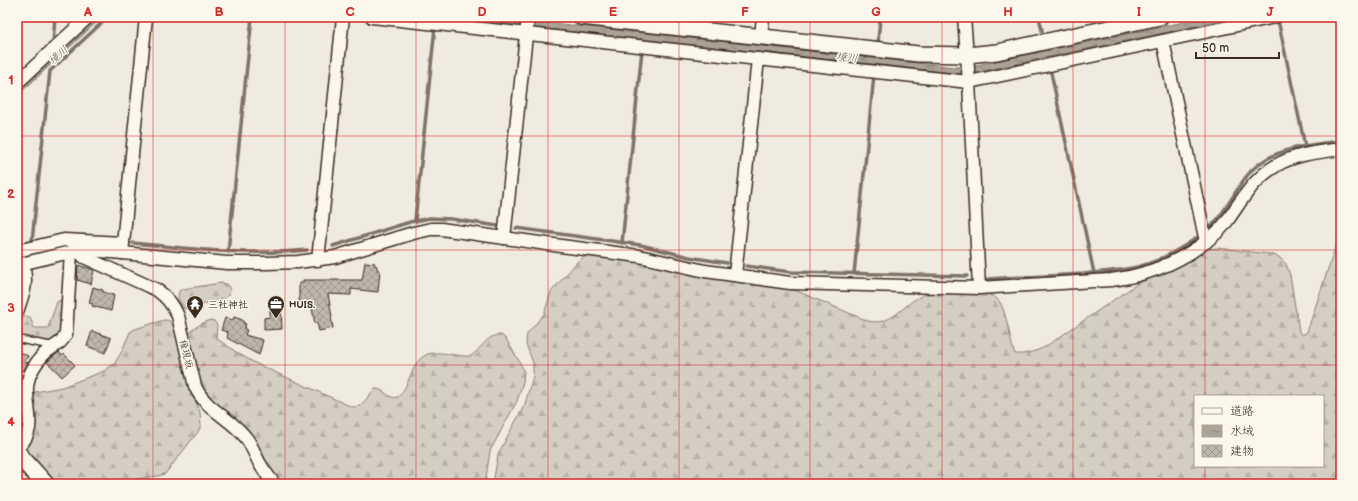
<svg xmlns="http://www.w3.org/2000/svg" width="1358" height="501" viewBox="0 0 1358 501" font-family="'Balsamiq Sans','Klee One',sans-serif">
  <style>
    .forest { fill: url(#forest-firs); stroke: #887c70; fill-rule: evenodd }
    .water { fill: url(#water-ripples); stroke: #7f7367 }
    .lines { fill: none; stroke-linecap: round; stroke-linejoin: round }
    .shore { stroke: #685a4e; stroke-width: 1 }
    .stream { stroke: #7f7367; stroke-width: 3.5 }
    .building { fill: url(#building-cross-hatch); stroke: #3b2a1e }
    .service-casing { stroke: #3b2a1e; stroke-width: 9 }
    .minor-casing { stroke: #3b2a1e; stroke-width: 15 }
    .tertiary-casing { stroke: #3b2a1e; stroke-width: 18 }
    .secondary-casing { stroke: #3b2a1e; stroke-width: 20 }
    .service { stroke: #fbf7ec; stroke-width: 6 }
    .minor { stroke: #fbf7ec; stroke-width: 12 }
    .tertiary { stroke: #fbf7ec; stroke-width: 15 }
    .secondary { stroke: #fbf7ec; stroke-width: 17 }
    .grid { fill: none; stroke: #d62828; stroke-width: 1; stroke-opacity: 0.55 }
    .labels { text-anchor: middle; stroke-width: 3; stroke-linejoin: round; paint-order: stroke }
    .poi-label { font-size: 10px; font-weight: bold; fill: #3b2a1e; stroke: #fbf7ec; text-anchor: start }
    .street-label { font-size: 10px; fill: #3b2a1e; stroke: #fbf7ec }
    .water-label { font-size: 11px; font-style: italic; fill: #635448; stroke: #fbf7ec }
    .neatline { fill: none; stroke: #d62828; stroke-width: 1.5 }
    .grid-label { font-size: 13px; text-anchor: middle; font-weight: bold; fill: #d62828 }
  </style>
  <defs>
    <pattern id="forest-firs" width="22" height="20" patternUnits="userSpaceOnUse"><rect width="22" height="20" fill="#d5cec3"/><path d="M5 1l3.5 6h-7zM16 11l3.5 6h-7z" fill="#b8b1a7"/></pattern>
    <pattern id="water-ripples" width="26" height="14" patternUnits="userSpaceOnUse"><rect width="26" height="14" fill="#aca397"/><path d="M2 4q2-2 4 0t4 0M15 11q2-2 4 0t4 0" fill="none" stroke="#8d857b"/></pattern>
    <pattern id="building-cross-hatch" width="8" height="8" patternUnits="userSpaceOnUse"><rect width="8" height="8" fill="#c0b8ad"/><path d="M0 0l8 8M0 8l8-8" fill="none" stroke="#9d968c"/></pattern>
  </defs>
  <rect width="100%" height="100%" fill="#f0ebe0"/>
  <filter id="ink" filterUnits="userSpaceOnUse"><feTurbulence type="fractalNoise" baseFrequency=".025" numOctaves="2"/><feDisplacementMap in="SourceGraphic" scale="8" xChannelSelector="R" yChannelSelector="G"/><feConvolveMatrix kernelMatrix="1 2 1 2 8 2 1 2 1" color-interpolation-filters="sRGB"/></filter>
  <g filter="url(#ink)">
    <!-- forest -->
    <g class="forest">
      <path d="M1341,230V478L1315,484H493L498,454L525,404L533,376V363L526,344L527,334L544,314L551,292L577,262L584,257L593,256L638,262L695,275L783,288L797,291L868,321C895,327 904,300 927,294C943,290 969,293 986,294C991,295 996,297 999,301C1006,310 1010,338 1013,349L1015,354C1025,355 1036,351 1045,347L1137,284L1165,271L1198,253L1208,249L1218,248L1270,254L1279,257L1286,264L1290,275L1299,331L1301,334H1304L1307,332ZM1195,396H1323V466H1195Z"/>
      <path d="M221,283L227,284L230,289L229,295L225,298L188,309L182,308C179,302 177,298 179,291L183,289Z"/>
      <polygon points="61,300 64,303 63,333 51,343 17,336 17,322 25,316 30,317 34,328 48,328 57,302"/>
      <path d="M164,320C169,320 171,321 174,326L190,388L200,412L201,426L198,432L165,474L158,476L121,481L115,484H56L27,450L26,446L32,397L35,392L62,387L104,371L114,364L121,353L130,332L135,329Z"/>
      <path d="M211,320L214,321L217,325L216,338L239,354L257,364L352,407C364,408 367,395 375,389C384,388 388,400 398,397C412,384 411,355 433,353C446,352 458,357 471,356C481,349 488,334 501,335L506,339L520,363L524,372L523,382L517,401L490,451L485,484H281L265,460L251,434L242,424L208,397L201,384L189,334C192,328 204,322 211,320Z"/>
    </g>
    <!-- water -->
    <g class="water">
      <polygon points="97,17 102,17 17,96 17,91"/>
      <polygon points="435,17 497,17 954,67 968,67 1208,17 1240,17 968,74 954,73"/>
    </g>
    <g class="lines">
      <!-- shore -->
      <polyline class="shore" points="472,17 508,21 510,20 510,17"/>
      <!-- stream -->
      <g class="stream">
        <polyline points="1039,17 1043,35"/>
        <polyline points="1278,20 1305,146"/>
        <polyline points="878,42 880,17"/>
        <polyline points="53,43 55,17"/>
        <polyline points="1050,68 1094,273"/>
        <polyline points="415,221 435,27"/>
        <path d="M1211,227C1225,212 1234,193 1246,177C1267,148 1309,145 1341,141"/>
        <polyline points="516,228 641,245 689,257 727,263"/>
        <polyline points="32,241 50,71 108,17"/>
        <path d="M133,243C191,249 249,256 307,250"/>
        <polyline points="622,243 642,50"/>
        <polyline points="333,246 410,222 430,218 451,219 498,226"/>
        <polyline points="228,252 252,17"/>
        <polyline points="746,266 791,272 967,276"/>
        <polyline points="854,274 874,75"/>
        <path d="M988,279C1019,277 1051,276 1083,274C1102,272 1122,271 1141,266C1163,260 1182,248 1201,235"/>
      </g>
    </g>
    <!-- building -->
    <g class="building">
      <polygon points="365,262 375,263 374,265 377,266 377,270 380,270 378,292 351,289 351,295 328,294 332,317 331,317 333,328 319,331 317,323 315,324 311,303 299,303 299,283 303,283 303,280 362,280"/>
      <polygon points="78,265 94,270 91,284 77,280"/>
      <polygon points="93,287 103,290 103,292 114,295 111,311 92,306 93,304 89,303"/>
      <polygon points="281,309 282,329 264,330 264,318 270,317 270,310"/>
      <polygon points="234,317 240,319 244,321 243,323 246,324 244,329 247,330 245,335 263,340 259,355 227,338 228,334 227,332 221,330 225,318 233,320"/>
      <polygon points="92,331 111,338 105,353 87,346"/>
      <polygon points="17,351 28,356 25,362 28,363 24,371 21,370 17,380"/>
      <polygon points="59,352 62,356 64,354 75,365 62,377 47,362"/>
    </g>
    <g class="lines">
      <!-- service casing -->
      <g class="service-casing">
        <polyline id="service" points="17,339 53,346"/>
      </g>
      <!-- minor casing -->
      <g class="minor-casing">
        <g id="minor">
          <polyline points="372,17 969,82 1275,17"/>
          <polyline points="964,17 969,82 979,288"/>
          <polyline points="761,36 763,17"/>
          <polyline points="1163,41 1206,242"/>
          <polyline points="17,83 88,17"/>
          <polyline points="504,238 528,17"/>
          <polyline points="17,251 64,240 123,243"/>
          <path d="M78,251L84,257L157,290C167,297 173,304 178,316L195,386C205,410 232,418 247,439C252,446 255,455 260,464C264,471 269,477 274,484"/>
          <polyline points="122,253 146,17"/>
          <polyline points="318,260 343,17"/>
          <path d="M17,265L66,253L91,250L227,263H266L298,262L335,257L413,233L431,229H441L561,246L639,256L705,271L790,283L979,288L1111,280C1144,276 1173,265 1200,246C1210,239 1220,231 1227,221C1242,200 1253,179 1277,165C1296,154 1319,152 1341,149"/>
          <polyline points="735,275 758,59"/>
          <path d="M17,312C23,293 28,285 23,264"/>
          <path d="M17,448C41,428 22,405 28,381C30,371 40,356 49,350C57,344 61,344 66,334L71,252"/>
        </g>
      </g>
      <!-- tertiary casing -->
      <g class="tertiary-casing">
        <polyline id="tertiary" points="581,17 918,54 967,55 997,52 1160,17"/>
      </g>
      <!-- secondary casing -->
      <g class="secondary-casing">
        <polyline id="secondary" points="17,453 45,484"/>
      </g>
      <!-- service -->
      <use href="#service" class="service"/>
      <!-- minor -->
      <use href="#minor" class="minor"/>
      <!-- tertiary -->
      <use href="#tertiary" class="tertiary"/>
      <!-- secondary -->
      <use href="#secondary" class="secondary"/>
    </g>
  </g>
  <!-- grid -->
  <path class="grid" d="M153,17V484M285,17V484M416,17V484M548,17V484M679,17V484M810,17V484M942,17V484M1073,17V484M1205,17V396M17,136H1341M17,250H1341M17,365H1341M1205,466V484"/>
  <!-- icons -->
  <defs>
    <g id="temple-pin" transform="scale(0.9)"><path d="M0 17L-7.5 6A9.5 9.5 0 1 1 7.5 6Z" fill="#3b2a1e" stroke="#fbf7ec"/><path d="M0-6L5-2H3V0L6.5 2.5H4V6H1.5V3h-3V6H-4V2.5H-6.5L-3 0V-2H-5Z" fill="#fff"/></g>
    <g id="office-pin" transform="scale(0.9)"><path d="M0 17L-7.5 6A9.5 9.5 0 1 1 7.5 6Z" fill="#3b2a1e" stroke="#fbf7ec"/><path d="M-6-3h4V-5.5h4V-3h4V5H-6ZM-1-4.5V-3h2v-1.5ZM-6 0V1H6V0Z" fill="#fff"/></g>
  </defs>
  <g fill-rule="evenodd">
    <use href="#temple-pin" x="195" y="304"/>
    <use href="#office-pin" x="276" y="304"/>
  </g>
  <g class="labels">
    <!-- poi labels -->
    <g class="poi-label">
      <text x="208" y="308">三社神社</text>
      <text x="289" y="308">HUIS.</text>
    </g>
    <!-- street labels -->
    <g class="street-label">
      <text transform="translate(187 354) rotate(76)" y="4">権現坂</text>
    </g>
    <!-- water labels -->
    <g class="water-label">
      <text transform="translate(58 55) rotate(-43)" y="4">境川</text>
      <text transform="translate(847 57) rotate(6)" y="4">境川</text>
    </g>
  </g>
  <!-- margin -->
  <rect width="1358" height="501" fill="none" stroke="#fbf7ec" stroke-width="44"/>
  <!-- legend -->
  <rect x="1194" y="395" width="130" height="72" fill="#fbf7ec" stroke="#aea59a"/>
  <rect x="1202" y="408" width="20" height="6" fill="#fbf7ec" stroke="#aea59a"/>
  <text x="1230" y="415" font-size="12" fill="#3b2a1e">道路</text>
  <rect x="1202" y="425" width="20" height="12" fill="url(#water-ripples)" stroke="#aea59a"/>
  <text x="1230" y="435" font-size="12" fill="#3b2a1e">水域</text>
  <rect x="1202" y="445" width="20" height="12" fill="url(#building-cross-hatch)" stroke="#aea59a"/>
  <text x="1230" y="455" font-size="12" fill="#3b2a1e">建物</text>
  <!-- scale -->
  <path d="M1196 52v6h83v-6" fill="none" stroke="#3b2a1e" stroke-width="2"/>
  <text x="1202" y="52" font-size="12" fill="#3b2a1e" stroke="#fbf7ec" stroke-width="3" paint-order="stroke">50 m</text>
  <rect x="22" y="22" width="1314" height="457" class="neatline"/>
  <g class="grid-label">
    <text x="88" y="16">A</text>
    <text x="219" y="16">B</text>
    <text x="350" y="16">C</text>
    <text x="482" y="16">D</text>
    <text x="613" y="16">E</text>
    <text x="745" y="16">F</text>
    <text x="876" y="16">G</text>
    <text x="1008" y="16">H</text>
    <text x="1139" y="16">I</text>
    <text x="1270" y="16">J</text>
    <text x="11" y="84">1</text>
    <text x="11" y="198">2</text>
    <text x="11" y="312">3</text>
    <text x="11" y="426">4</text>
  </g>
</svg>
